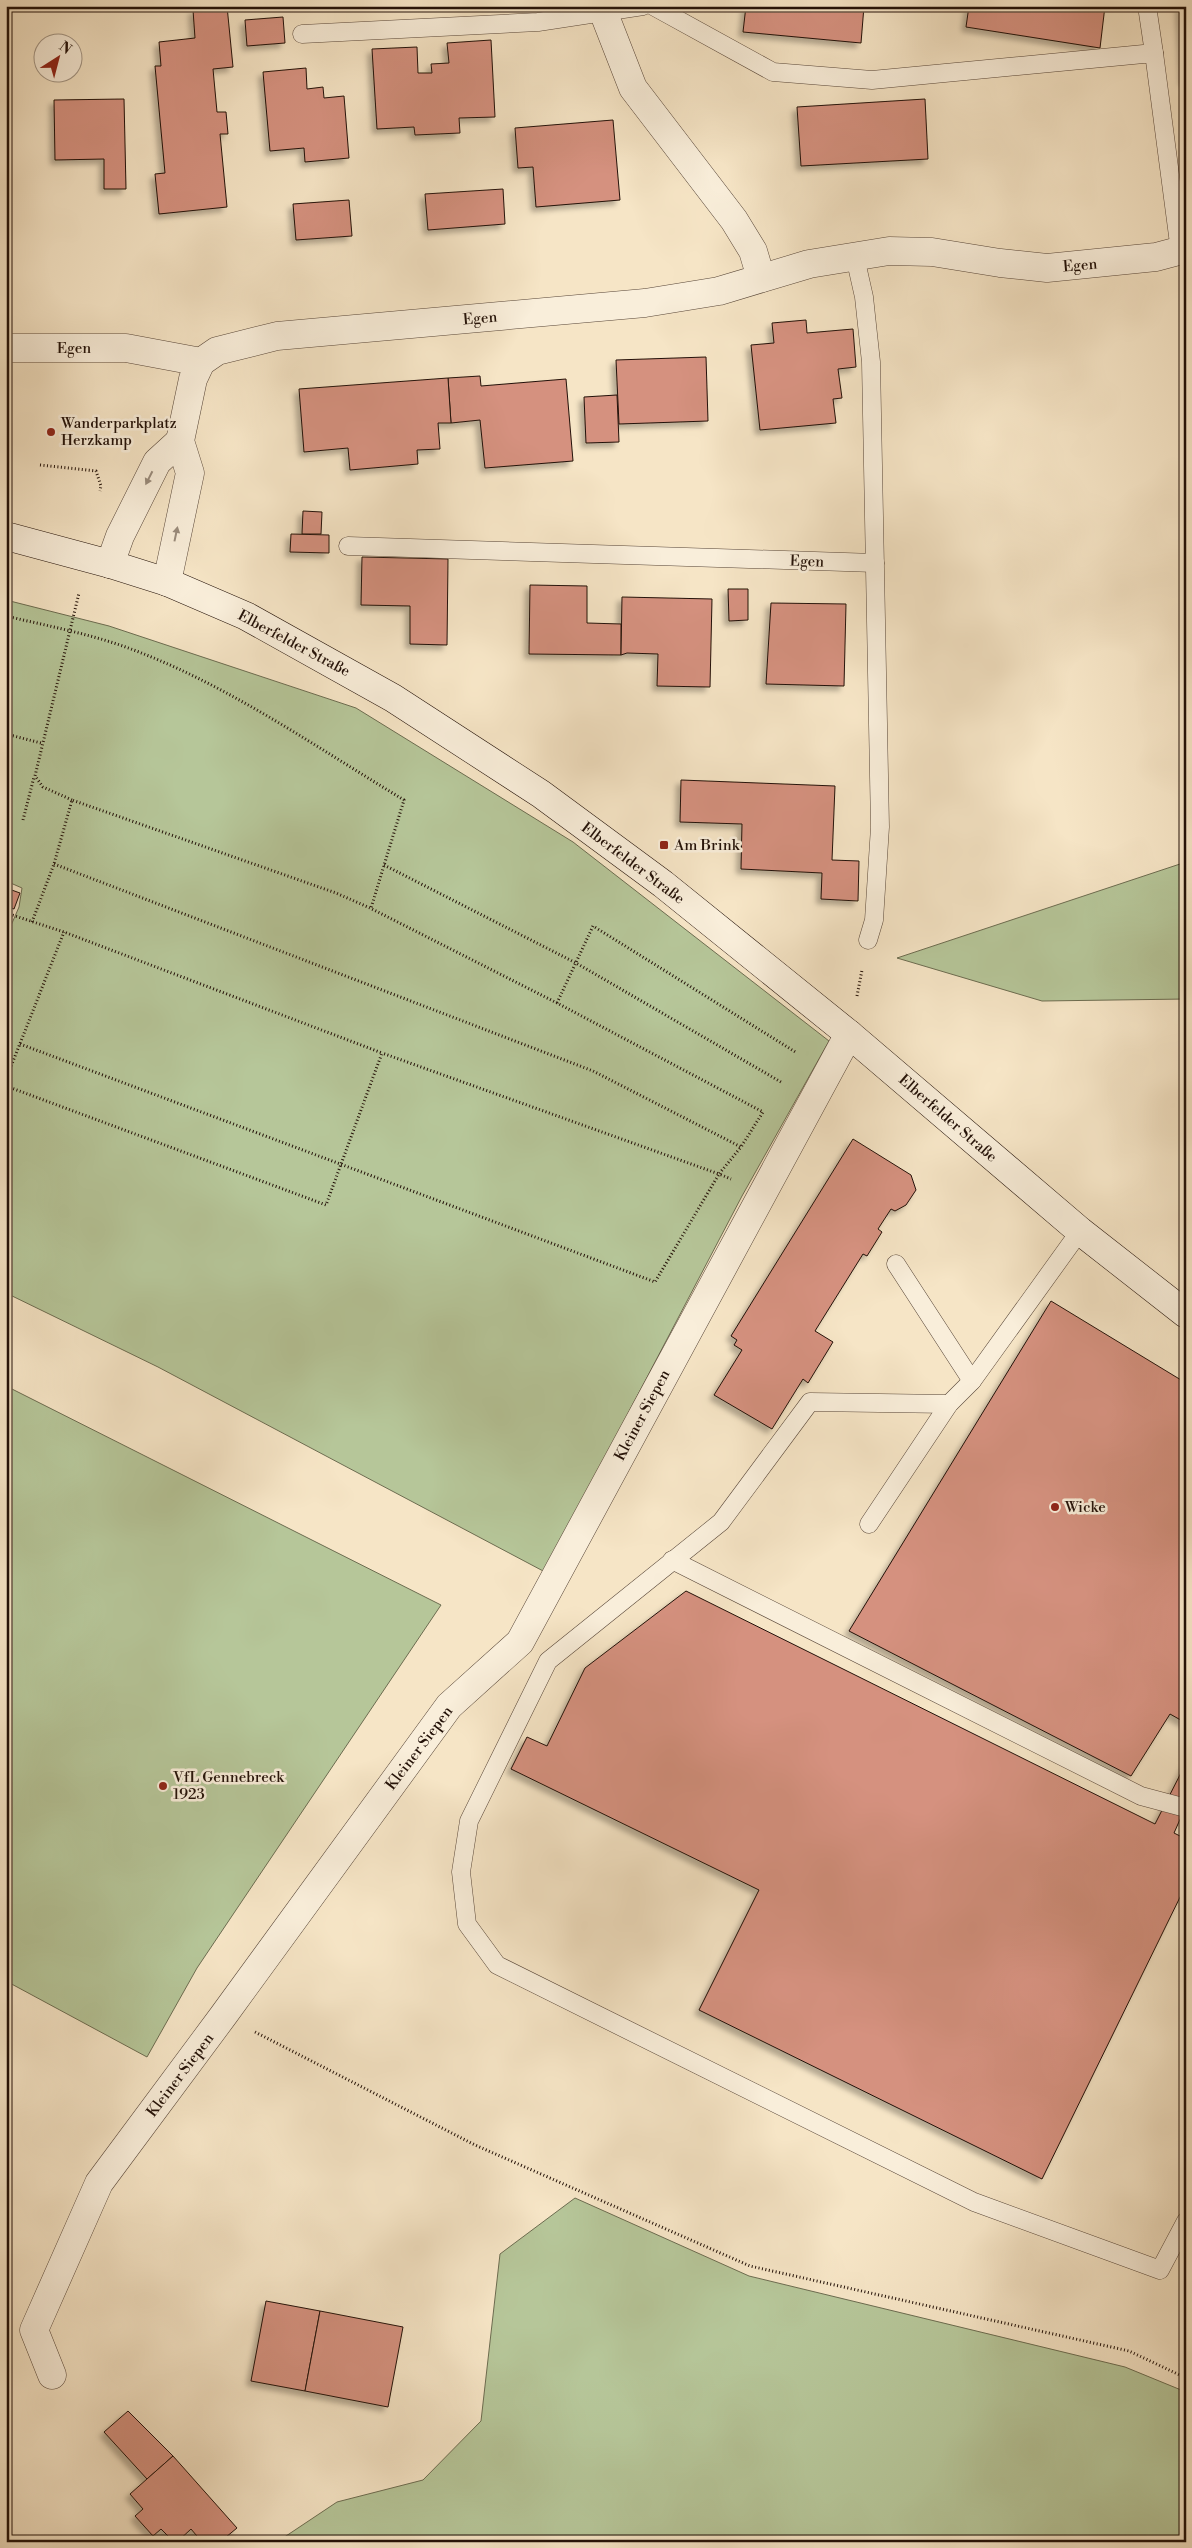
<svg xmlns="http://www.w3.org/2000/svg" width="1192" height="2548" viewBox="0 0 1192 2548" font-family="'Libre Bodoni',serif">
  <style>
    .green { fill: #b6c699; stroke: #6c6c50 }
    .building { fill: #d5917f; stroke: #231108; filter: url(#shadow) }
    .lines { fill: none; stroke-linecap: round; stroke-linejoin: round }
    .service-casing { stroke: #584638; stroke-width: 19 }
    .minor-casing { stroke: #584638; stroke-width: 29 }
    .tertiary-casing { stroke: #584638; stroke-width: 29 }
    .secondary-casing { stroke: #231108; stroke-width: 29 }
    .path { stroke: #231108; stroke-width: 3; stroke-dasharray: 1 2.5; stroke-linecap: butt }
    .service { stroke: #f9eeda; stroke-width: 18 }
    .minor { stroke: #f9eeda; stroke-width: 28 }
    .tertiary { stroke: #f9eeda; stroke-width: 28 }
    .secondary { stroke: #f9eeda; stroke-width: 28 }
    .oneway { fill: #998b7c }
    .poi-dot { fill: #8f2418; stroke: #f9eeda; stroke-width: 2 }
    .labels { text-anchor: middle; stroke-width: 5; stroke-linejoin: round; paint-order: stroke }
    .street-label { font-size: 15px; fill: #231108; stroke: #f9eeda }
    .poi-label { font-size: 15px; fill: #231108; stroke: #f9eeda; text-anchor: start }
  </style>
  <defs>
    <filter id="shadow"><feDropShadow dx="-4.5" dy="4.5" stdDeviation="2.5" flood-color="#0004"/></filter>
  </defs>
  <rect width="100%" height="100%" fill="#f6e5c6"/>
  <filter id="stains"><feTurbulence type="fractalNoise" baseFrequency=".004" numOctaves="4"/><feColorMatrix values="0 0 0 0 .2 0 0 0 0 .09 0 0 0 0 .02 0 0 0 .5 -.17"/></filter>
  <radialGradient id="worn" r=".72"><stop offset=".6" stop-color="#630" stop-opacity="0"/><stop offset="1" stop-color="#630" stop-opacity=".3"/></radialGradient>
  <!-- green -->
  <g class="green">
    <polygon points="6,600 109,626 356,708 573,842 829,1041 742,1196 545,1572 158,1367 6,1293 6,937 19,907 22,888 6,881"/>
    <polygon points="1186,862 1186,999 1042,1001 897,958"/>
    <polygon points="6,1386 441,1605 197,1968 147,2057 6,1981"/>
    <polygon points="575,2198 749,2276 1125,2367 1186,2392 1186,2542 277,2542 337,2502 423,2480 481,2421 500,2254"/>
  </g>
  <!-- building -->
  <g class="building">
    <polygon points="227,6 233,67 213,69 217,112 226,112 228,134 220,134 227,207 159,214 155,174 165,173 155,66 161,66 159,42 195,38 193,10"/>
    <polygon points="746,6 864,6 861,43 743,32"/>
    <polygon points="969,6 1105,6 1100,48 966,27"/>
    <polygon points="1180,6 1186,6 1186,81 1184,81"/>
    <polygon points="283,17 285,43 247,46 245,20"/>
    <polygon points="491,40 495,117 459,118 460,133 415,135 414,127 377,129 372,49 417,47 418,73 432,73 431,64 449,63 447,43"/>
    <polygon points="306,68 307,89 323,87 324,98 344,96 349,158 305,162 304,148 270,151 263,72"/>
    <polygon points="124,99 126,189 104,189 104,159 55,160 54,100"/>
    <polygon points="925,99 928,159 801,166 797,107"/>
    <polygon points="613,120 620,200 536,207 533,167 518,168 515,128"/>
    <polygon points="503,189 505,224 428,230 425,194"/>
    <polygon points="349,200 352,236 296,240 293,204"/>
    <polygon points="806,320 807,333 853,329 856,367 838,369 842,398 833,399 836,423 760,430 751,345 774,343 772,323"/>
    <polygon points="706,357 708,421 619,424 616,360"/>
    <polygon points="480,376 481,386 566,379 573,461 485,468 480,420 451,423 448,378"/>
    <polygon points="448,378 451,423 438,423 440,449 417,450 418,464 350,470 348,448 304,452 299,389"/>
    <polygon points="617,395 619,442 586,443 584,397"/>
    <polygon points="303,511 322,512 321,534 302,534"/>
    <polygon points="291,534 329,535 329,553 290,552"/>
    <polygon points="362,557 448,559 447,645 410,644 410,606 361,605"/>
    <polygon points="530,585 587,586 587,623 621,624 621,655 529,654"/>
    <polygon points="728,589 748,589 748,620 729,621"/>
    <polygon points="622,597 712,599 710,687 657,686 658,654 627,653 621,655"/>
    <polygon points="771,603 846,604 844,686 766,684"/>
    <polygon points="681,780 835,786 832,860 859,861 858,901 821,899 822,873 741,869 742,824 680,822"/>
    <polygon points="6,888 20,893 14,909 6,906"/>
    <polygon points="853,1139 911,1175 916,1190 906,1205 895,1211 891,1209 878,1229 882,1232 867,1256 863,1254 815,1331 833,1342 808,1383 803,1379 772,1429 714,1395 742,1350 734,1345 737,1340 731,1336"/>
    <polygon points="1051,1301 1186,1383 1186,1723 1170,1714 1131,1776 849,1631"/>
    <polygon points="686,1591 1155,1824 1186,1763 1186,1806 1174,1833 1186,1839 1186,1885 1042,2179 699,2010 759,1890 511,1769 527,1737 547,1746 585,1668"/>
    <polygon points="266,2301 320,2311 305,2391 251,2381"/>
    <polygon points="320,2311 403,2327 388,2407 305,2391"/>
    <polygon points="128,2411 173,2456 147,2479 104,2432"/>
    <polygon points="173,2456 237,2528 220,2542 202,2542 191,2529 177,2542 174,2542 161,2529 153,2536 135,2516 143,2509 130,2494"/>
  </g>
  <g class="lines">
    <!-- service casing -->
    <g class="service-casing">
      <g id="service">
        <polyline points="653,6 773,72 872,80 1154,53 1180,251"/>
        <polyline points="1147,6 1154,53"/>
        <polyline points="302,34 538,22 643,6"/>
        <polyline points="855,257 864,297 871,362 880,827 874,920 868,940"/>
        <polyline points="348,546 875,563"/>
        <polyline points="896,1264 972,1381"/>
        <polyline points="949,1404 810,1402 721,1522 548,1661 469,1821 461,1872 467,1924 497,1965 974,2202 1160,2270 1186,2221"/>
        <polyline points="869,1524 949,1404 972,1381 1080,1231"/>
        <polyline points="672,1560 1141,1796 1186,1808"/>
      </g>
    </g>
    <!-- minor casing -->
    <g class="minor-casing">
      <g id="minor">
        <polyline points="601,6 633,88 734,220 753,251 761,278"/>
        <polyline points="6,348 126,348 201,362"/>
        <polyline points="52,2375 34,2330 99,2183 223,2016 449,1706 520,1642 849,1034"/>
      </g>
    </g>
    <!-- tertiary casing -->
    <g class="tertiary-casing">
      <g id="tertiary">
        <polyline points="110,564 120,536 157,462 180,441"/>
        <polyline points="167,582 190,473 180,441 193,379 201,362 217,351 277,336 645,303 719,291 809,264 889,251 932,252 1000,263 1047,268 1156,257 1186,249"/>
      </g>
    </g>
    <!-- secondary casing -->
    <g class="secondary-casing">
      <polyline id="secondary" points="6,536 110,564 167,582 246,616 393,698 541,794 663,884 849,1034 1080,1231 1186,1314"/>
    </g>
    <!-- path -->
    <g class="path">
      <polyline points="40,465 96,471 101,486 100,491"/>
      <path d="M6,616C48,626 91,634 131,649C228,685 316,747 404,800L371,908"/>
      <polyline points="6,734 41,743"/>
      <polyline points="72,800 43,787 35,776 79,593"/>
      <polyline points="23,820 34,777"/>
      <polyline points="54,864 593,1071 741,1147 719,1174 731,1179"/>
      <polyline points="384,865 576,963 781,1082"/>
      <polyline points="6,913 64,932 382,1053 326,1205 6,1086"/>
      <polyline points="32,922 54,864 72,800 336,893 370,908 557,1003 763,1112 741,1147"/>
      <polyline points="857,996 862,970"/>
      <polyline points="557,1003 593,926 797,1053"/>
      <polyline points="20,1044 655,1282 719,1174 382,1053"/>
      <polyline points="6,1079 64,932"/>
      <polyline points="255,2032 475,2145 750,2266 1129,2351 1186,2378"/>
    </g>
    <!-- service -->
    <use href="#service" class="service"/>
    <!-- minor -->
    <use href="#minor" class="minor"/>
    <!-- tertiary -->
    <use href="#tertiary" class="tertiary"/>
    <!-- secondary -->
    <use href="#secondary" class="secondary"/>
  </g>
  <!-- one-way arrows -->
  <defs><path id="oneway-solid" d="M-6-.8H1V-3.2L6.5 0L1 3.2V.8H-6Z" transform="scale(1.25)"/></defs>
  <g class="oneway">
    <use href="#oneway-solid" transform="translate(149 478) rotate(117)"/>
    <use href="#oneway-solid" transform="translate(176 534) rotate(-78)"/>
  </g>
  <!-- markers -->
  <g class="poi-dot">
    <circle cx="51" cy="432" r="5"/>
    <rect x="659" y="840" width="10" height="10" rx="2.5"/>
    <circle cx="1055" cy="1507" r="5"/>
    <circle cx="163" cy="1786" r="5"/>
  </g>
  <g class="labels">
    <!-- street labels -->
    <g class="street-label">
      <text transform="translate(1080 265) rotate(-5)" y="5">Egen</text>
      <text transform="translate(480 318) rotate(-5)" y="5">Egen</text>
      <text x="74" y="353">Egen</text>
      <text transform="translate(807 561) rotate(2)" y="5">Egen</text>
      <text transform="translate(294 643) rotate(28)" y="5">Elberfelder Straße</text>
      <text transform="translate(633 863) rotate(37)" y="5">Elberfelder Straße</text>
      <text transform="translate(948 1118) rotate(41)" y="5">Elberfelder Straße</text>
      <text transform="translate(642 1415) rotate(-62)" y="5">Kleiner Siepen</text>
      <text transform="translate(419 1748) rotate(-53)" y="5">Kleiner Siepen</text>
      <text transform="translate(180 2075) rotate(-53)" y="5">Kleiner Siepen</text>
    </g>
    <!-- poi labels -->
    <g class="poi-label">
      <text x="61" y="428">Wanderparkplatz<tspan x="61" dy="17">Herzkamp</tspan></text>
      <text x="674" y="850">Am Brink</text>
      <text x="1065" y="1512">Wicke</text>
      <text x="173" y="1782">VfL Gennebreck<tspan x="173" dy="17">1923</tspan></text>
    </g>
  </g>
  <!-- margin -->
  <rect width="1192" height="2548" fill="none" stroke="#f6e5c6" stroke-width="25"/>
  <rect x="8" y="8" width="1177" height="2533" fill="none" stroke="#231108" stroke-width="2.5"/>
  <rect x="12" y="12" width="1167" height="2523" fill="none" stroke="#231108"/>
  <!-- north arrow -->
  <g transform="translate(58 58) rotate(36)"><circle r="24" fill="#f9eeda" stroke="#a39686"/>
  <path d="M0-4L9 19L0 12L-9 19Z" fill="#8f2418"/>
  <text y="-8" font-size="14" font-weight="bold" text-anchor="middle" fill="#231108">N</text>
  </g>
  <rect width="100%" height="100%" filter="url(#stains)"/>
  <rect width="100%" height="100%" fill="url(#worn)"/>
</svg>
